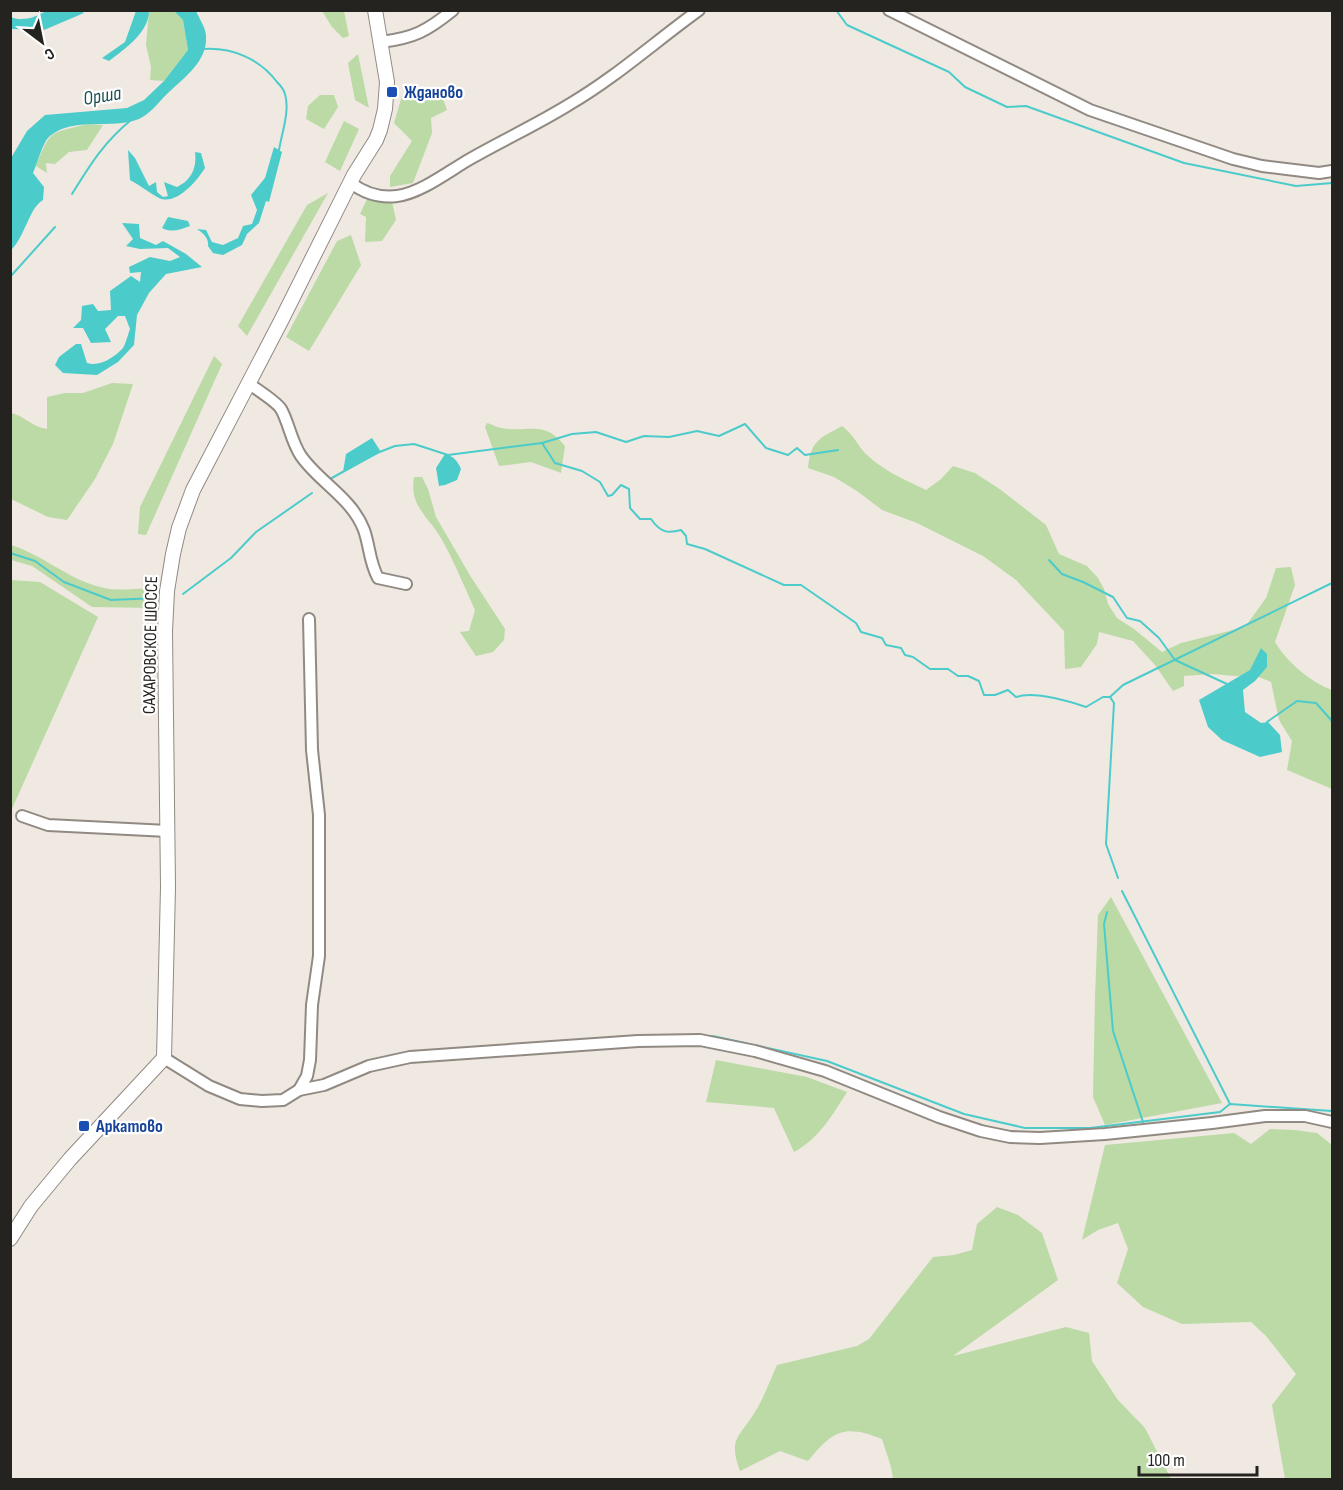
<svg xmlns="http://www.w3.org/2000/svg" width="1343" height="1490" viewBox="0 0 1343 1490" font-family="'Sofia Sans Condensed',sans-serif">
  <style>
    .green { fill: #bbdaa6 }
    .water { fill: #4ccbcb }
    .lines { fill: none; stroke-linecap: round; stroke-linejoin: round }
    .stream { stroke: #4ccbcb; stroke-width: 2 }
    .minor-casing { stroke: #918a83; stroke-width: 14 }
    .major-casing { stroke: #918a83; stroke-width: 16 }
    .minor { stroke: #fff; stroke-width: 10 }
    .major { stroke: #fff; stroke-width: 14 }
    .transit-dot { fill: #1a4fb4; stroke: #fff; stroke-width: 2 }
    .labels { text-anchor: middle; stroke-width: 4.5; stroke-linejoin: round; paint-order: stroke }
    .transit-label { font-size: 18px; font-weight: bold; fill: #164399; stroke: #fff; text-anchor: start }
    .street-label { font-size: 18px; fill: #252320; stroke: #fff }
    .water-label { font-size: 20px; font-style: italic; fill: #1a5051; stroke: #fff }
  </style>
  <rect width="100%" height="100%" fill="#f0e9e2"/>
  <!-- green -->
  <g class="green">
    <polygon points="149,11 174,11 183,20 188,50 164,81 150,80 151,67 146,45"/>
    <polygon points="322,11 344,11 349,36 343,38 332,27"/>
    <polygon points="358,54 369,108 355,100 348,63"/>
    <polygon points="441,93 447,110 431,118 432,133 413,183 390,187 390,176 412,141 394,123 402,96"/>
    <polygon points="320,95 334,95 338,107 324,129 306,119 308,106"/>
    <polygon points="344,121 359,129 340,171 325,162"/>
    <path d="M87,124L103,125L87,150L69,152L55,164L46,163L47,173L36,166C51,129 49,134 87,124Z"/>
    <polygon points="328,193 247,336 238,326 307,205"/>
    <polygon points="367,199 392,202 396,220 382,241 365,242 366,217 360,214"/>
    <polygon points="351,235 361,265 309,351 286,337 337,241"/>
    <polygon points="214,356 222,364 146,535 138,534 140,507"/>
    <path d="M112,383L133,384L113,444L95,479L67,520L48,517L11,499V413C23,415 32,427 47,429V397L65,393H83Z"/>
    <path d="M487,423C491,424 496,427 501,428C529,433 544,419 565,446L561,473L531,462L499,466L485,427Z"/>
    <path d="M842,426C856,437 856,444 867,455C884,471 905,480 926,490L941,479L953,466L975,473L1001,490L1046,525L1059,554L1087,566L1098,578L1104,589L1108,604L1117,618L1134,629L1162,652L1181,643L1245,627L1266,598L1276,568L1291,567L1295,585L1275,642C1287,662 1310,682 1332,690V789L1287,770L1292,741L1279,720L1271,682L1254,675L1235,676L1212,674L1184,676V686L1173,691L1155,665L1133,641L1099,632L1097,644L1081,667L1065,669L1064,631L1016,580L983,556L917,523L882,510L857,491L834,477L808,468C811,440 819,439 842,426Z"/>
    <path d="M414,477H422L428,489L436,517L471,577L505,629L504,640L493,652L476,656L460,632L469,631L475,610C464,586 454,561 441,538C428,516 409,506 414,477Z"/>
    <path d="M11,545C43,555 68,579 100,587C116,592 137,588 153,589L155,608L92,607L32,566L11,560Z"/>
    <polygon points="11,580 40,582 98,617 11,811"/>
    <polygon points="1111,897 1222,1103 1105,1125 1093,1097 1095,998 1098,915"/>
    <path d="M716,1060L807,1077L847,1092C833,1114 819,1139 794,1152L774,1108L706,1102Z"/>
    <polygon points="1270,1129 1295,1130 1317,1133 1332,1145 1332,1479 1285,1479 1272,1405 1296,1374 1266,1336 1251,1322 1182,1324 1143,1307 1117,1283 1128,1249 1118,1223 1098,1230 1082,1240 1105,1145 1234,1133 1251,1144"/>
    <path d="M997,1207L1018,1215L1042,1233L1058,1280L953,1356L1066,1327L1089,1333L1092,1361L1118,1400L1145,1428L1171,1479H893L891,1467L882,1439C845,1424 833,1430 808,1461L780,1451L740,1471C728,1438 739,1438 755,1412C764,1398 770,1380 777,1365L857,1346L869,1339L933,1257L954,1255L972,1250L977,1224Z"/>
  </g>
  <!-- water -->
  <g class="water">
    <path d="M46,11H81L84,13L44,30L11,29V17C22,22 36,17 46,11Z"/>
    <path d="M136,11H149C149,32 125,49 109,61L102,58L125,42Z"/>
    <path d="M174,11H196C199,18 206,28 206,36C208,62 182,79 166,95C158,103 150,114 139,119C111,130 74,116 50,136C43,141 37,165 33,173L44,187L43,200C29,208 25,237 11,250L12,191H10L11,158L27,131L45,115L127,108L144,100L164,81L188,50L183,20Z"/>
    <path d="M274,147L282,152L269,202L266,201L259,223L247,234L242,245L223,255L213,253L208,246C209,238 203,233 197,229L206,230L212,242L223,245L238,238L243,226L252,224L257,210L251,195L265,178Z"/>
    <path d="M128,150L135,158L149,186L156,182L157,192L163,197L168,196L164,182L177,187C192,180 197,167 195,152L201,153L205,168C197,181 176,206 159,198C149,193 140,185 130,180Z"/>
    <path d="M168,217L188,221L190,226C179,230 172,233 162,228Z"/>
    <path d="M122,223L139,224L140,238L156,245L163,241L186,254L202,267L166,274L149,293L137,315L134,345L118,362L97,375L63,373L55,365L59,357L76,344H81L87,363C100,367 115,357 123,348C126,343 128,334 130,329L125,316H118L105,329L111,342L91,343L83,328H73L81,320L82,306L93,304L98,311L111,310L110,291L131,276L140,282L141,272L130,273L129,267L150,257L170,261L180,257L168,248L140,249L126,246L133,239Z"/>
    <polygon points="372,438 381,452 343,472 346,454"/>
    <path d="M445,454C453,456 457,460 461,469L457,480L445,485L439,486L436,468Z"/>
    <polygon points="1261,648 1267,654 1267,667 1255,681 1243,690 1245,712 1261,723 1268,722 1280,735 1282,752 1260,757 1222,740 1208,727 1199,700 1250,670"/>
  </g>
  <g class="lines">
    <!-- stream -->
    <g class="stream">
      <polyline points="836,10 847,25 949,72 965,87 1007,107 1026,106 1184,163 1296,186 1332,183"/>
      <path d="M203,49C232,47 260,59 277,82C280,85 284,90 285,94C290,111 282,132 279,150"/>
      <path d="M72,194C90,165 104,142 131,120"/>
      <polyline points="10,277 55,227"/>
      <polyline points="542,443 572,434 596,432 626,442 644,436 669,437 697,431 719,436 745,424 766,448 788,455 797,448 805,455 838,450"/>
      <path d="M330,479L377,453L395,446L414,444L448,455L542,443L555,463L582,471L600,482L608,496L612,495L621,485L629,489L630,508L640,519H651C660,532 667,534 681,530L686,536L687,544L705,549L784,585H801L856,623L861,632L882,638L886,645L901,648L905,655L913,657L930,669H948L958,676H968L979,681L984,695H995L1008,690L1016,697C1034,691 1068,701 1086,707L1103,697H1110L1123,685L1332,583"/>
      <polyline points="10,553 35,561 64,582 111,600 157,598"/>
      <polyline points="1049,560 1062,574 1083,582 1113,597 1127,618 1140,621 1159,638 1175,660 1227,684"/>
      <polyline points="183,594 231,558 256,532 312,493"/>
      <polyline points="1110,697 1114,703 1106,844 1118,878"/>
      <polyline points="1267,722 1297,701 1316,703 1332,721"/>
      <polyline points="1122,891 1230,1104"/>
      <polyline points="1107,912 1104,924 1113,1031 1143,1122"/>
      <polyline points="703,1036 713,1036 827,1061 964,1114 1025,1128 1090,1128 1220,1112 1230,1104 1332,1111"/>
    </g>
    <!-- minor casing -->
    <g class="minor-casing">
      <g id="minor">
        <polyline points="889,10 1090,110 1233,159 1262,166 1319,173 1332,171"/>
        <path d="M381,42C414,38 427,31 453,10"/>
        <path d="M351,183C364,193 380,198 397,196C421,193 449,171 470,159C503,140 538,124 570,104C616,77 656,41 699,10"/>
        <path d="M248,383C256,389 276,401 281,409C289,423 291,441 301,456C319,482 352,498 364,530C370,547 369,561 378,578L406,584"/>
        <polyline points="22,816 48,825 168,831"/>
        <polyline points="164,1058 209,1086 240,1099 262,1101 283,1100 299,1090 324,1085 369,1066 410,1057 638,1041 700,1040 755,1051 825,1071 939,1117 981,1131 1010,1137 1040,1138 1105,1134 1212,1123 1265,1116 1305,1116 1332,1122"/>
        <polyline points="299,1090 307,1076 310,1060 312,1005 319,956 319,815 312,750 309,619"/>
      </g>
    </g>
    <!-- major casing -->
    <g class="major-casing">
      <polyline id="major" points="10,1239 31,1206 70,1159 164,1058 168,887 165,631 167,591 173,554 179,528 193,490 281,321 354,175 376,140 380,130 385,109 387,82 375,10"/>
    </g>
    <!-- minor -->
    <use href="#minor" class="minor"/>
    <!-- major -->
    <use href="#major" class="major"/>
  </g>
  <!-- markers -->
  <g class="transit-dot">
    <rect x="386" y="86" width="12" height="12" rx="3"/>
    <rect x="78" y="1120" width="12" height="12" rx="3"/>
  </g>
  <g class="labels">
    <!-- transit labels -->
    <g class="transit-label">
      <text x="404" y="98">Жданово</text>
      <text x="96" y="1132">Аркатово</text>
    </g>
    <!-- street labels -->
    <g class="street-label">
      <text transform="translate(150 645) rotate(-89)" y="6">САХАРОВСКОЕ ШОССЕ</text>
    </g>
    <!-- water labels -->
    <g class="water-label">
      <text transform="translate(102 95) rotate(-9)" y="7">Орша</text>
    </g>
  </g>
  <!-- border -->
  <rect width="1343" height="1490" fill="none" stroke="#252320" stroke-width="24"/>
  <!-- north arrow -->
  <g transform="translate(42 42) rotate(148)" stroke="#ffffff" stroke-width="4.5" paint-order="stroke">
  <path d="M0-4.5L10 22L0 15L-10 22Z" fill="#252320"/>
  <text y="-9" font-size="16" font-weight="bold" text-anchor="middle" fill="#252320">С</text>
  </g>
  <!-- scale -->
  <path d="M1139 1466v9h118v-9" fill="none" stroke="#252320" stroke-width="3"/>
  <text x="1148" y="1466" font-size="18" fill="#252320" stroke="#ffffff" stroke-width="4.5" paint-order="stroke">100 m</text>
</svg>
